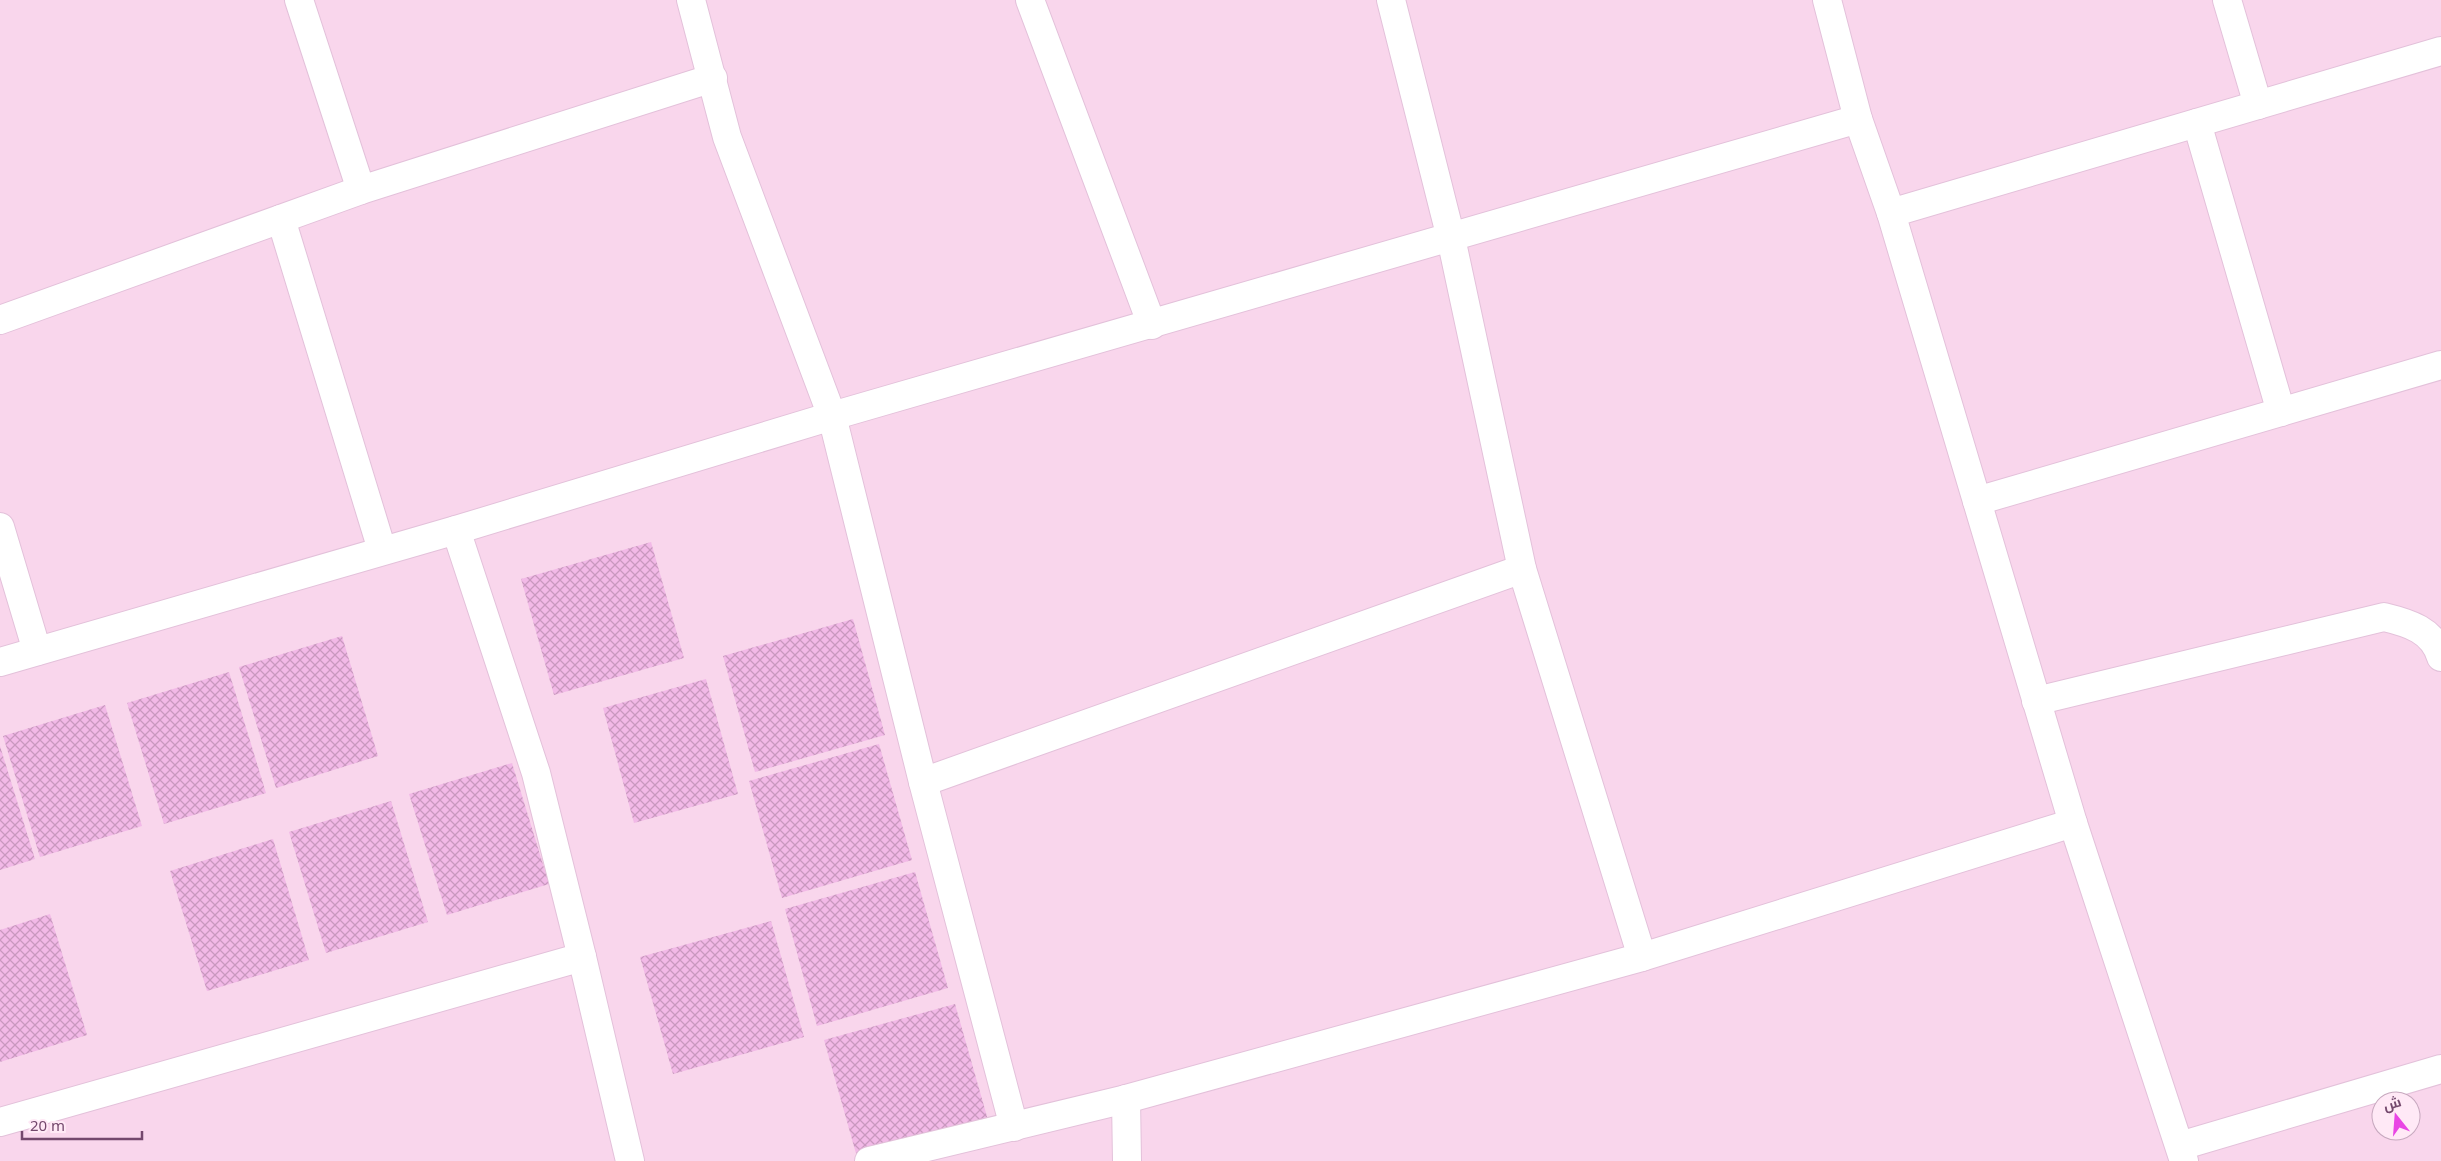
<svg xmlns="http://www.w3.org/2000/svg" width="2441" height="1161" viewBox="0 0 2441 1161" font-family="'Noto Sans',Cairo,sans-serif">
  <style>
    .residential { fill: #f9d6ec; fill-rule: evenodd }
    .building { fill: url(#building-cross-hatch) }
    .lines { fill: none; stroke-linecap: round; stroke-linejoin: round }
    .minor-casing { stroke: #e3c1da; stroke-width: 30 }
    .minor { stroke: #fff; stroke-width: 28 }
  </style>
  <defs>
    <pattern id="building-cross-hatch" width="8" height="8" patternUnits="userSpaceOnUse" patternTransform="scale(1.25)"><rect width="8" height="8" fill="#f2b9e7"/><path d="M0 0l8 8M0 8l8-8" fill="none" stroke="#c998bf"/></pattern>
  </defs>
  <rect width="100%" height="100%" fill="#fde2f1"/>
  <!-- residential -->
  <path class="residential" d="M0,0H2441V1161H0ZM2381,1101H2411V1131H2381Z"/>
  <!-- building -->
  <g class="building">
    <polygon points="651,542 684,658 554,695 521,579"/>
    <polygon points="853,619 885,735 755,772 723,656"/>
    <polygon points="342,636 378,756 276,788 239,667"/>
    <polygon points="229,672 266,793 164,824 127,703"/>
    <polygon points="706,679 738,794 634,823 603,708"/>
    <polygon points="105,705 142,826 40,857 3,736"/>
    <polygon points="879,744 912,860 782,898 749,781"/>
    <polygon points="0,746 35,859 0,870"/>
    <polygon points="512,763 549,884 447,915 409,794"/>
    <polygon points="391,801 428,922 326,953 289,832"/>
    <polygon points="273,839 309,960 207,991 170,871"/>
    <polygon points="915,872 948,988 817,1026 785,909"/>
    <polygon points="50,914 87,1035 0,1062 0,930"/>
    <polygon points="771,921 804,1037 673,1074 640,957"/>
    <polygon points="955,1004 988,1120 857,1157 824,1040"/>
  </g>
  <g class="lines">
    <!-- minor casing -->
    <g class="minor-casing">
      <g id="minor">
        <polyline points="299,0 361,190"/>
        <polyline points="691,0 727,137 832,416 923,782 1014,1127"/>
        <polyline points="1030,0 1152,325"/>
        <polyline points="1391,0 1451,238 1522,569 1642,957"/>
        <polyline points="1827,0 1858,119 1891,213 2073,823 2184,1161"/>
        <polyline points="2227,0 2258,105"/>
        <polyline points="2197,123 2281,412"/>
        <polyline points="1891,213 2441,51"/>
        <polyline points="281,219 382,550"/>
        <polyline points="0,320 361,190 713,78"/>
        <polyline points="1977,501 2441,365"/>
        <polyline points="0,527 37,651"/>
        <polyline points="456,530 536,773 582,957"/>
        <polyline points="0,662 456,530 832,416 1858,119"/>
        <path d="M2036,701L2384,617C2409,623 2433,630 2441,657"/>
        <polyline points="923,782 1522,569"/>
        <polyline points="1126,1099 1127,1161"/>
        <polyline points="0,1122 582,957 630,1161"/>
        <polyline points="2180,1146 2441,1069"/>
        <polyline points="869,1161 1126,1099 1642,957 2073,823"/>
      </g>
    </g>
    <!-- minor -->
    <use href="#minor" class="minor"/>
  </g>
  <!-- north arrow -->
  <g transform="translate(2396 1116) rotate(343)"><circle r="24" fill="#ffe9f6" stroke="#c7a9bf"/>
  <path d="M0-4L9 19L0 12L-9 19Z" fill="#e945e4"/>
  <text y="-8" font-size="14" font-weight="bold" text-anchor="middle" fill="#74486d">ش</text>
  </g>
  <!-- scale -->
  <path d="M22 1131v8h120v-8" fill="none" stroke="#74486d" stroke-width="2.5"/>
  <text x="30" y="1131" font-size="15" fill="#74486d" stroke="#ffe9f6" stroke-width="4" paint-order="stroke">20 m</text>
</svg>
